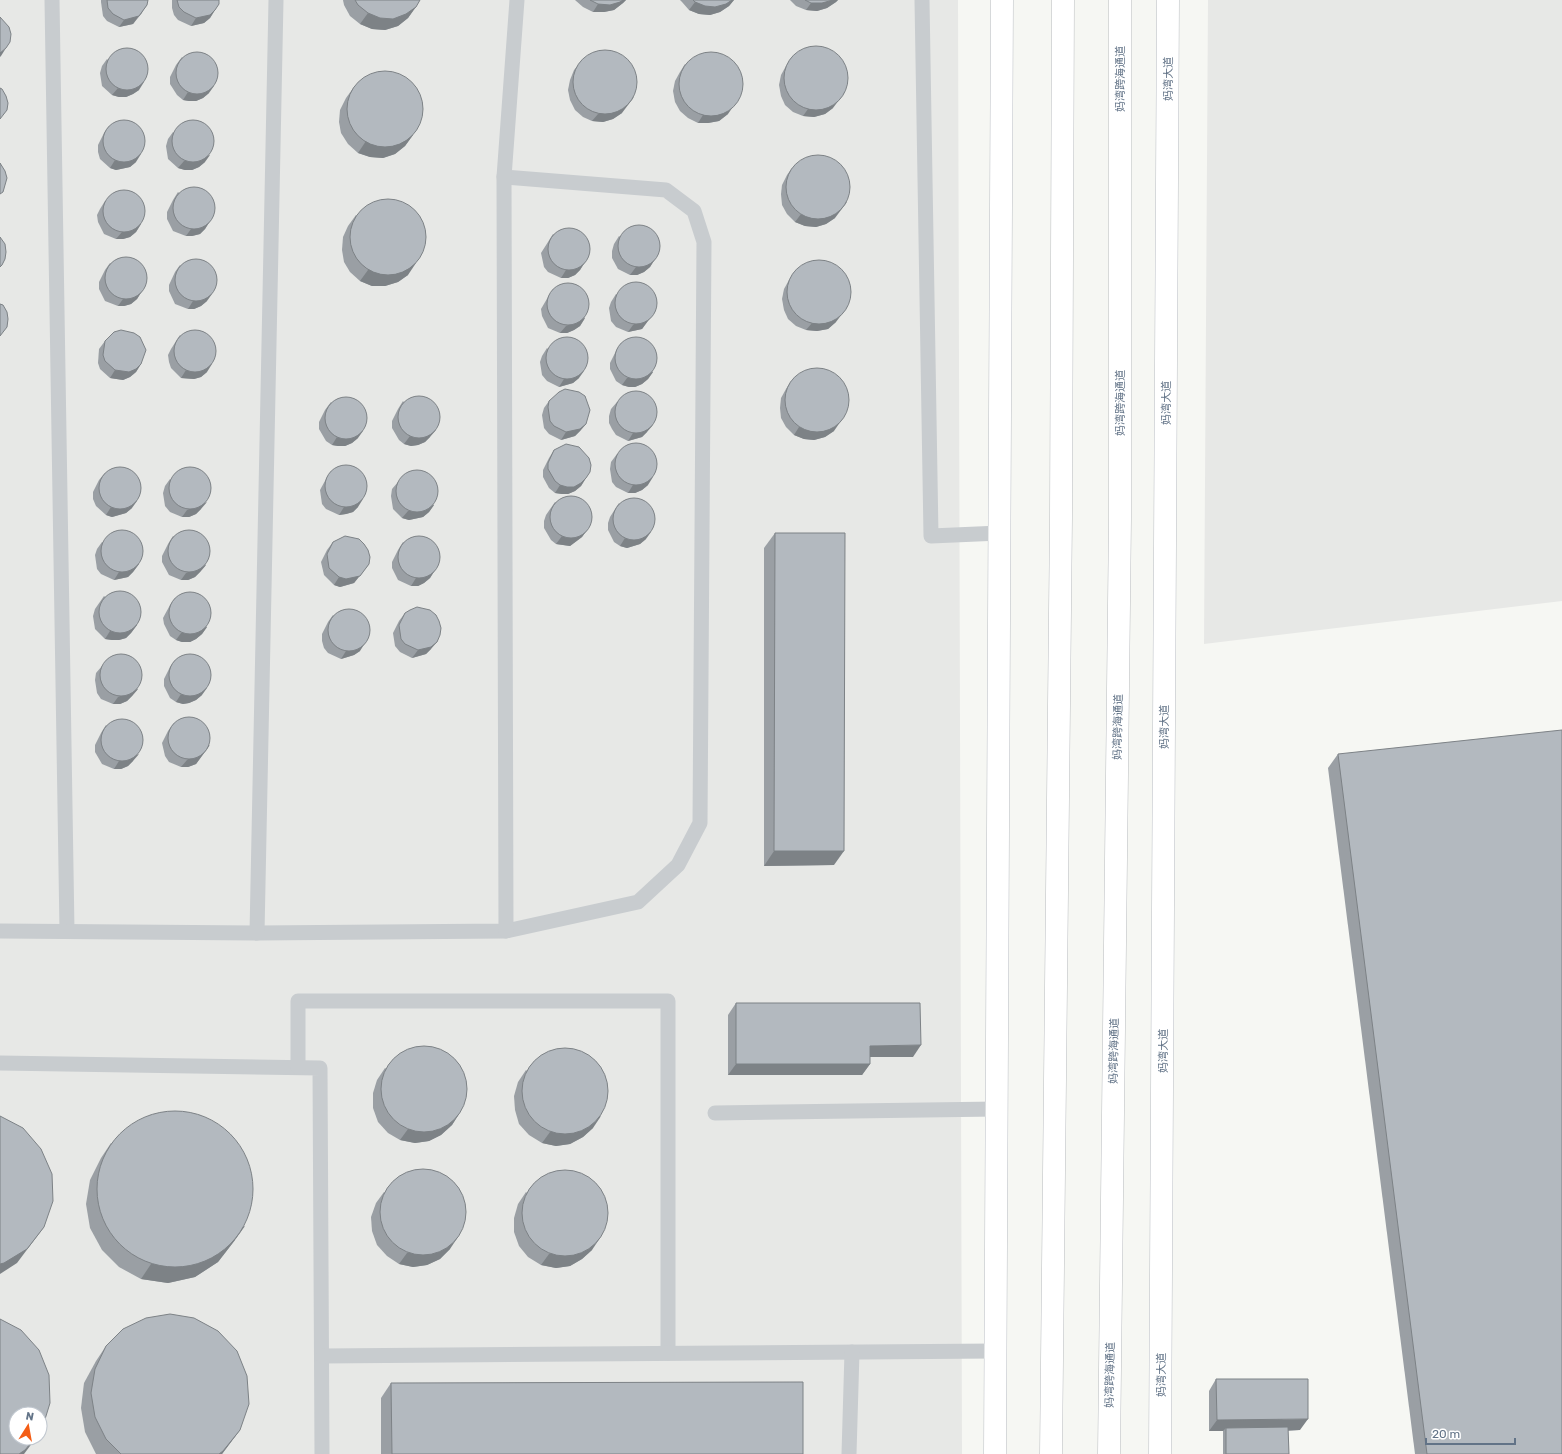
<svg xmlns="http://www.w3.org/2000/svg" width="1562" height="1454" viewBox="0 0 1562 1454" font-family="Rubik,'Noto Sans SC',sans-serif">
	<style>
		.built { fill: #e7e8e6; fill-rule: evenodd }
		.lines { fill: none; stroke-linecap: round; stroke-linejoin: round }
		.secondary-casing { stroke: #babec4; stroke-width: 23 }
		.trunk-casing { stroke: #babdc0; stroke-width: 23 }
		.service { stroke: #c8cccf; stroke-width: 15 }
		.secondary { stroke: #fff; stroke-width: 22 }
		.trunk { stroke: #fff; stroke-width: 22 }
		.wall { fill: #9a9fa4 }
		.shaded-wall { fill: #7d8286 }
		.building { fill: #b3b9bf; stroke: #7d8286 }
		.labels { text-anchor: middle; dominant-baseline: central; stroke-width: 4; stroke-linejoin: round; paint-order: stroke }
		.street-label { font-size: 11px; fill: #627387; stroke: #fff }
	</style>
	<rect width="100%" height="100%" fill="#f6f7f3"/>
	<!-- built -->
	<g class="built">
		<path d="M0 0H958L962 1454H0ZM16 1414H40V1438H16Z"/>
		<polygon points="1208,0 1562,0 1562,601 1204,644"/>
	</g>
	<g class="lines">
		<defs>
			<g id="secondary">
				<polyline points="995,1454 1002,0"/>
				<polyline points="1160,1454 1168,0"/>
			</g>
			<g id="trunk">
				<polyline points="1051,1454 1061,518 1063,0"/>
				<polyline points="1109,1454 1120,519 1120,0"/>
			</g>
		</defs>
		<!-- secondary casing -->
		<use href="#secondary" class="secondary-casing"/>
		<!-- trunk casing -->
		<use href="#trunk" class="trunk-casing"/>
		<!-- service -->
		<g class="service">
			<polyline points="52,0 67,931"/>
			<polyline points="922,0 931,536 1000,533"/>
			<polyline points="0,931 257,933 506,931 638,902 678,865 700,823 704,242 694,211 666,190 504,177"/>
			<polyline points="506,931 504,177 517,0"/>
			<polyline points="257,933 276,0"/>
			<polyline points="0,1063 320,1068 322,1454"/>
			<polyline points="298,1067 298,1001 668,1001 668,1353"/>
			<polyline points="715,1113 997,1109"/>
			<polyline points="323,1356 995,1351"/>
			<polyline points="849,1454 852,1352"/>
		</g>
		<!-- secondary -->
		<use href="#secondary" class="secondary"/>
		<!-- trunk -->
		<use href="#trunk" class="trunk"/>
	</g>
	<!-- wall -->
	<g class="wall">
		<polygon points="101,0 148,0 142,13 133,24 119,27 107,21 103,16 101,2"/>
		<polygon points="172,0 219,0 215,10 210,18 204,23 191,26 178,20 174,15 172,8"/>
		<polygon points="343,0 420,0 408,18 398,26 385,30 372,29 360,24 350,16 344,5"/>
		<polygon points="575,0 626,0 623,3 614,10 604,12 593,12 583,7"/>
		<polygon points="680,0 734,0 729,6 720,12 710,15 699,14 689,10 682,2"/>
		<polygon points="790,0 838,0 836,2 827,8 817,11 806,10 796,6"/>
		<polygon points="182,57 209,93 203,98 196,101 189,101 183,100 177,95 170,84 170,77 176,65"/>
		<polygon points="791,58 833,108 825,114 814,117 803,116 793,112 785,105 781,96 779,85 781,75 786,66"/>
		<polygon points="107,59 139,90 133,94 126,97 119,97 112,95 102,86 100,73 102,66"/>
		<polygon points="580,63 622,113 613,119 603,122 592,121 583,117 575,110 570,100 568,90 570,80 574,70"/>
		<polygon points="685,64 728,114 719,121 708,123 698,123 688,118 680,111 675,102 673,91 675,81 680,72"/>
		<polygon points="354,87 413,135 405,146 395,154 383,158 370,157 358,153 348,144 341,133 339,122 340,110 346,98"/>
		<polygon points="109,126 136,162 130,167 116,170 110,168 100,159 98,152 98,145 104,133"/>
		<polygon points="173,132 205,162 199,167 192,170 185,170 178,168 168,159 166,146 168,139"/>
		<polygon points="792,168 835,218 826,224 816,227 805,226 795,222 787,214 782,205 781,194 782,185 787,175"/>
		<polygon points="178,192 210,221 205,229 200,234 192,236 186,236 173,231 167,219 167,212 173,200"/>
		<polygon points="105,201 141,224 136,232 130,237 123,239 116,239 104,234 98,222 97,215 100,209"/>
		<polygon points="356,215 408,275 398,282 385,286 372,286 360,281 350,272 344,262 342,250 343,237 348,226"/>
		<polygon points="553,234 585,262 580,270 575,275 568,278 561,278 548,272 544,267 541,253 548,242"/>
		<polygon points="619,236 655,259 650,267 644,272 637,275 630,275 618,269 612,258 612,251 614,244"/>
		<polygon points="110,263 142,291 137,299 131,304 124,306 118,306 105,301 99,289 99,282 105,270"/>
		<polygon points="180,265 207,301 201,306 194,309 188,309 175,304 169,291 169,285 175,272"/>
		<polygon points="794,272 836,322 828,329 817,331 806,330 796,326 788,319 784,310 782,299 784,289 789,280"/>
		<polygon points="553,289 585,318 580,326 574,330 567,333 560,333 548,328 542,316 541,309 548,297"/>
		<polygon points="616,294 650,318 642,329 628,332 616,327 611,321 609,308 611,302"/>
		<polygon points="180,335 207,372 201,377 194,379 181,378 171,368 169,362 168,355 171,349"/>
		<polygon points="105,341 141,364 136,372 130,377 123,380 110,378 100,369 98,363 99,349"/>
		<polygon points="621,343 653,372 648,379 642,384 635,387 629,387 622,385 616,381 610,369 610,363 616,351"/>
		<polygon points="547,348 579,378 573,383 559,387 547,381 542,375 540,362 542,356"/>
		<polygon points="791,381 834,431 825,437 814,440 804,439 794,435 786,427 781,418 780,408 781,398 786,389"/>
		<polygon points="403,401 430,437 425,442 418,445 411,446 404,444 399,440 392,428 392,421 398,409"/>
		<polygon points="549,401 586,424 580,431 575,436 561,440 549,434 544,428 542,415 544,408"/>
		<polygon points="331,402 358,438 352,443 345,446 338,446 332,445 326,441 319,429 319,422 325,410"/>
		<polygon points="617,402 647,432 642,437 628,441 616,435 612,429 609,423 609,416 611,409"/>
		<polygon points="554,450 586,478 581,486 575,491 568,494 562,494 555,493 549,488 543,477 543,470 549,458"/>
		<polygon points="617,454 648,485 642,490 635,493 628,493 616,487 612,482 610,469 611,462"/>
		<polygon points="331,471 358,507 353,512 346,514 339,515 326,509 322,504 320,490 326,479"/>
		<polygon points="105,473 132,508 126,513 112,517 106,515 96,506 93,499 93,492 99,480"/>
		<polygon points="170,479 201,509 196,514 189,517 182,517 170,512 165,506 163,493 165,486"/>
		<polygon points="398,482 434,505 429,512 423,517 409,520 402,518 393,509 391,496 392,489"/>
		<polygon points="555,502 587,530 582,537 570,546 556,544 551,540 544,528 544,521 546,515"/>
		<polygon points="619,503 646,539 640,544 627,548 620,546 614,542 608,530 608,523 610,517"/>
		<polygon points="775,533 834,865 764,866 764,548"/>
		<polygon points="173,536 206,565 200,572 195,577 188,580 181,580 169,575 162,562 162,556 168,544"/>
		<polygon points="102,542 139,564 133,572 128,577 114,580 101,574 97,569 95,555 97,549"/>
		<polygon points="333,542 363,572 354,583 340,587 334,585 324,575 321,562 327,550"/>
		<polygon points="403,542 435,570 430,578 424,583 418,586 411,586 398,580 392,568 392,562 398,550"/>
		<polygon points="104,596 137,625 131,633 126,638 119,640 112,640 105,639 95,629 93,616 95,609"/>
		<polygon points="175,598 207,627 202,634 196,639 190,642 182,642 176,640 170,636 164,624 163,618 170,605"/>
		<polygon points="405,613 431,649 426,654 412,658 400,652 395,646 393,633 399,621"/>
		<polygon points="333,615 360,651 354,655 341,659 328,653 324,648 322,641 322,634 328,622"/>
		<polygon points="175,660 202,695 196,700 189,703 183,704 176,702 170,698 164,686 164,679 170,667"/>
		<polygon points="102,666 138,689 132,696 127,701 120,704 113,704 101,699 97,693 95,680 96,673"/>
		<polygon points="174,723 204,753 196,764 188,767 181,767 169,762 165,756 162,743 168,731"/>
		<polygon points="106,725 133,761 128,766 121,769 114,769 102,764 95,752 95,745 101,733"/>
		<polygon points="1338,754 1562,1454 1415,1454 1328,768"/>
		<polygon points="736,1003 913,1057 870,1057 870,1064 862,1075 728,1075 728,1015"/>
		<polygon points="385,1068 459,1114 452,1125 441,1135 429,1141 415,1143 400,1140 388,1133 378,1122 373,1108 373,1093 377,1080"/>
		<polygon points="526,1070 593,1128 583,1137 570,1144 556,1146 542,1143 529,1135 519,1124 515,1110 514,1096 518,1082"/>
		<polygon points="111,1143 235,1240 218,1262 195,1277 168,1283 141,1279 119,1267 102,1250 90,1228 86,1204 90,1180 101,1158"/>
		<polygon points="384,1192 450,1249 440,1259 427,1265 413,1267 399,1264 387,1256 377,1245 372,1231 371,1217 376,1203"/>
		<polygon points="526,1192 592,1250 582,1259 570,1266 556,1268 541,1265 528,1257 519,1246 514,1232 514,1218 518,1204"/>
		<polygon points="106,1346 240,1430 222,1454 96,1454 85,1432 81,1408 84,1383 96,1361"/>
		<polygon points="1216,1379 1300,1430 1288,1431 1289,1454 1223,1454 1223,1431 1209,1431 1209,1391"/>
		<polygon points="391,1383 803,1454 381,1454 381,1398"/>
	</g>
	<!-- shaded-wall -->
	<g class="shaded-wall">
		<polygon points="623,0 626,0 623,3 614,10 604,12 593,12 598,4"/>
		<polygon points="734,0 729,6 720,12 710,15 699,14 689,10 695,2"/>
		<polygon points="833,0 838,0 836,2 827,8 817,11 806,10 811,3"/>
		<polygon points="147,5 133,24 119,27 124,20"/>
		<polygon points="416,7 408,18 398,26 385,30 372,29 360,24 368,13"/>
		<polygon points="215,10 210,18 204,23 191,26 196,18"/>
		<polygon points="6,48 1,56 0,57 0,53"/>
		<polygon points="144,82 139,90 133,94 126,97 119,97 112,95 118,88"/>
		<polygon points="214,86 209,93 203,98 196,101 189,101 183,100 188,92"/>
		<polygon points="845,92 833,108 825,114 814,117 803,116 808,109"/>
		<polygon points="634,97 622,113 613,119 603,122 592,121 598,114"/>
		<polygon points="739,98 728,114 719,121 708,123 698,123 703,115"/>
		<polygon points="413,135 405,146 395,154 383,158 370,157 358,153 366,141"/>
		<polygon points="141,154 136,162 130,167 116,170 110,168 115,160"/>
		<polygon points="210,155 205,162 199,167 192,170 185,170 178,168 184,161"/>
		<polygon points="847,202 835,218 826,224 816,227 805,226 795,222 801,214"/>
		<polygon points="210,221 205,229 200,234 192,236 186,236 191,229"/>
		<polygon points="141,224 136,232 130,237 123,239 116,239 122,232"/>
		<polygon points="655,259 650,267 644,272 637,275 630,275 636,267"/>
		<polygon points="585,262 580,270 575,275 568,278 561,278 566,270"/>
		<polygon points="416,263 408,275 398,282 385,286 372,286 360,281 368,270"/>
		<polygon points="142,291 137,299 131,304 124,306 118,306 123,299"/>
		<polygon points="212,294 207,301 201,306 194,309 188,309 193,301"/>
		<polygon points="848,306 836,322 828,329 817,331 806,330 812,323"/>
		<polygon points="656,310 642,329 628,332 633,325"/>
		<polygon points="585,318 580,326 574,330 567,333 560,333 566,326"/>
		<polygon points="141,364 136,372 130,377 123,380 110,378 115,370"/>
		<polygon points="212,364 207,372 201,377 194,379 181,378 186,370"/>
		<polygon points="584,371 579,378 573,383 559,387 564,379"/>
		<polygon points="653,372 648,379 642,384 635,387 629,387 622,385 627,378"/>
		<polygon points="845,415 834,431 825,437 814,440 804,439 794,435 799,427"/>
		<polygon points="586,424 580,431 575,436 561,440 566,432"/>
		<polygon points="653,425 647,432 642,437 628,441 633,433"/>
		<polygon points="436,430 430,437 425,442 418,445 411,446 404,444 410,436"/>
		<polygon points="363,431 358,438 352,443 345,446 338,446 332,445 337,437"/>
		<polygon points="653,477 648,485 642,490 635,493 628,493 633,485"/>
		<polygon points="586,478 581,486 575,491 568,494 562,494 555,493 560,485"/>
		<polygon points="363,499 358,507 353,512 346,514 339,515 344,507"/>
		<polygon points="137,501 132,508 126,513 112,517 106,515 111,507"/>
		<polygon points="207,502 201,509 196,514 189,517 182,517 187,510"/>
		<polygon points="434,505 429,512 423,517 409,520 402,518 408,511"/>
		<polygon points="587,530 582,537 570,546 556,544 562,536"/>
		<polygon points="651,532 646,539 640,544 627,548 620,546 625,538"/>
		<polygon points="139,564 133,572 128,577 114,580 119,572"/>
		<polygon points="369,564 354,583 340,587 334,585 339,577"/>
		<polygon points="206,565 200,572 195,577 188,580 181,580 186,573"/>
		<polygon points="435,570 430,578 424,583 418,586 411,586 416,578"/>
		<polygon points="137,625 131,633 126,638 119,640 112,640 105,639 110,631"/>
		<polygon points="207,627 202,634 196,639 190,642 182,642 176,640 181,633"/>
		<polygon points="437,642 431,649 426,654 412,658 418,650"/>
		<polygon points="365,643 360,651 354,655 341,659 346,651"/>
		<polygon points="207,688 202,695 196,700 189,703 183,704 176,702 181,694"/>
		<polygon points="138,689 132,696 127,701 120,704 113,704 118,697"/>
		<polygon points="210,745 196,764 188,767 181,767 187,760"/>
		<polygon points="139,754 133,761 128,766 121,769 114,769 119,761"/>
		<polygon points="774,851 844,851 834,865 764,866"/>
		<polygon points="921,1045 913,1057 862,1057 870,1046"/>
		<polygon points="736,1064 870,1064 862,1075 728,1075"/>
		<polygon points="459,1114 452,1125 441,1135 429,1141 415,1143 400,1140 408,1129"/>
		<polygon points="601,1116 593,1128 583,1137 570,1144 556,1146 542,1143 550,1132"/>
		<polygon points="245,1226 235,1240 218,1262 195,1277 168,1283 141,1279 151,1264"/>
		<polygon points="44,1227 17,1263 0,1274 0,1264"/>
		<polygon points="458,1237 450,1249 440,1259 427,1265 413,1267 399,1264 407,1253"/>
		<polygon points="600,1238 592,1250 582,1259 570,1266 556,1268 541,1265 549,1254"/>
		<polygon points="1308,1419 1300,1430 1226,1431 1226,1428 1223,1431 1209,1431 1217,1420"/>
		<polygon points="240,1430 222,1454 219,1454"/>
		<polygon points="35,1438 36,1438 24,1454 19,1454"/>
	</g>
	<!-- building -->
	<g class="building">
		<polygon points="107,0 148,0 147,5 139,16 124,20 113,14 108,8"/>
		<polygon points="177,0 219,0 219,4 215,10 210,15 196,18 184,12 179,7"/>
		<polygon points="355,0 420,0 416,7 406,14 393,19 380,18 368,13 358,5"/>
		<polygon points="590,0 623,0 620,2 610,5 598,4"/>
		<polygon points="693,0 732,0 726,4 715,7 705,6 695,2"/>
		<polygon points="805,0 833,0 822,3 811,3"/>
		<polygon points="0,17 9,27 11,34 10,42 6,48 0,53"/>
		<circle cx="816" cy="78" r="32"/>
		<circle cx="127" cy="69" r="21"/>
		<circle cx="605" cy="82" r="32"/>
		<circle cx="197" cy="73" r="21"/>
		<circle cx="711" cy="84" r="32"/>
		<circle cx="385" cy="109" r="38"/>
		<polygon points="0,88 2,89 6,96 8,103 7,110 0,119"/>
		<circle cx="193" cy="141" r="21"/>
		<circle cx="124" cy="141" r="21"/>
		<circle cx="818" cy="187" r="32"/>
		<polygon points="0,163 5,171 7,178 3,192 0,194"/>
		<circle cx="194" cy="208" r="21"/>
		<circle cx="124" cy="211" r="21"/>
		<circle cx="388" cy="237" r="38"/>
		<circle cx="639" cy="246" r="21"/>
		<circle cx="569" cy="249" r="21"/>
		<polygon points="0,237 5,244 6,252 5,259 2,265 0,267"/>
		<circle cx="126" cy="278" r="21"/>
		<circle cx="196" cy="280" r="21"/>
		<circle cx="819" cy="292" r="32"/>
		<circle cx="636" cy="303" r="21"/>
		<circle cx="568" cy="304" r="21"/>
		<polygon points="0,304 3,305 7,312 8,319 7,327 0,336"/>
		<circle cx="195" cy="351" r="21"/>
		<polygon points="121,330 134,333 140,337 146,350 141,364 136,369 129,372 115,370 105,361 103,355 105,341 114,332"/>
		<circle cx="636" cy="358" r="21"/>
		<circle cx="567" cy="358" r="21"/>
		<circle cx="817" cy="400" r="32"/>
		<polygon points="565,389 579,392 585,396 590,410 586,424 580,429 566,432 554,426 550,421 548,407 549,401 559,392"/>
		<circle cx="636" cy="412" r="21"/>
		<circle cx="419" cy="417" r="21"/>
		<circle cx="346" cy="418" r="21"/>
		<circle cx="636" cy="464" r="21"/>
		<polygon points="566,444 579,447 589,458 591,465 590,472 586,478 581,483 574,487 567,487 560,485 555,481 548,469 548,463 554,450"/>
		<circle cx="346" cy="486" r="21"/>
		<circle cx="190" cy="488" r="21"/>
		<circle cx="120" cy="488" r="21"/>
		<circle cx="417" cy="491" r="21"/>
		<circle cx="571" cy="517" r="21"/>
		<circle cx="634" cy="519" r="21"/>
		<circle cx="189" cy="551" r="21"/>
		<circle cx="122" cy="551" r="21"/>
		<polygon points="775,533 845,533 844,851 774,851"/>
		<circle cx="419" cy="557" r="21"/>
		<polygon points="345,536 359,539 364,544 368,550 370,557 369,564 360,576 346,579 339,577 329,568 327,554 333,542"/>
		<circle cx="120" cy="612" r="21"/>
		<circle cx="190" cy="613" r="21"/>
		<polygon points="417,607 430,610 436,615 439,621 441,628 440,635 437,642 431,647 418,650 405,644 401,639 399,625 405,613 410,610"/>
		<circle cx="349" cy="630" r="21"/>
		<circle cx="190" cy="675" r="21"/>
		<circle cx="121" cy="675" r="21"/>
		<circle cx="189" cy="738" r="21"/>
		<circle cx="122" cy="740" r="21"/>
		<polygon points="1562,730 1562,1454 1427,1454 1338,754"/>
		<polygon points="736,1003 920,1003 921,1045 870,1046 870,1064 736,1064"/>
		<circle cx="424" cy="1089" r="43"/>
		<circle cx="565" cy="1091" r="43"/>
		<circle cx="175" cy="1189" r="78"/>
		<polygon points="0,1116 23,1128 41,1149 52,1174 53,1201 44,1227 27,1249 4,1263 0,1264"/>
		<circle cx="423" cy="1212" r="43"/>
		<circle cx="565" cy="1213" r="43"/>
		<polygon points="170,1314 194,1318 218,1331 237,1351 247,1376 249,1404 240,1430 223,1451 219,1454 121,1454 106,1439 95,1417 91,1393 95,1369 106,1346 123,1329 146,1318"/>
		<polygon points="0,1319 21,1330 39,1350 49,1375 50,1403 42,1429 40,1431 40,1414 16,1414 16,1438 35,1438 25,1450 19,1454 0,1454"/>
		<polygon points="1216,1379 1308,1379 1308,1419 1217,1420"/>
		<polygon points="803,1382 803,1454 392,1454 391,1383"/>
		<polygon points="1288,1427 1289,1454 1226,1454 1226,1428"/>
	</g>
	<g class="labels">
		<!-- street labels -->
		<g class="street-label">
			<text transform="translate(1120 79) rotate(-90)">妈湾跨海通道</text>
			<text transform="translate(1168 79) rotate(-90)">妈湾大道</text>
			<text transform="translate(1120 403) rotate(-90)">妈湾跨海通道</text>
			<text transform="translate(1166 403) rotate(-90)">妈湾大道</text>
			<text transform="translate(1118 727) rotate(-89)">妈湾跨海通道</text>
			<text transform="translate(1164 727) rotate(-90)">妈湾大道</text>
			<text transform="translate(1114 1051) rotate(-89)">妈湾跨海通道</text>
			<text transform="translate(1163 1051) rotate(-90)">妈湾大道</text>
			<text transform="translate(1110 1375) rotate(-89)">妈湾跨海通道</text>
			<text transform="translate(1161 1375) rotate(-90)">妈湾大道</text>
		</g>
	</g>
	<!-- north arrow -->
	<g transform="translate(28 1426) rotate(11)"><circle r="19" fill="#ffffff" stroke="#c0c7cf"/>
	<path d="M0-3L7 15L0 10L-7 15Z" fill="#f45d15"/>
	<text y="-6" font-size="11" font-weight="bold" text-anchor="middle" fill="#627387">N</text>
	</g>
	<!-- scale -->
	<path d="M1426 1438v6h89v-6" fill="none" stroke="#627387" stroke-width="2"/>
	<text x="1432" y="1438" font-size="12" fill="#627387" stroke="#ffffff" stroke-width="3" paint-order="stroke">20 m</text>
</svg>
